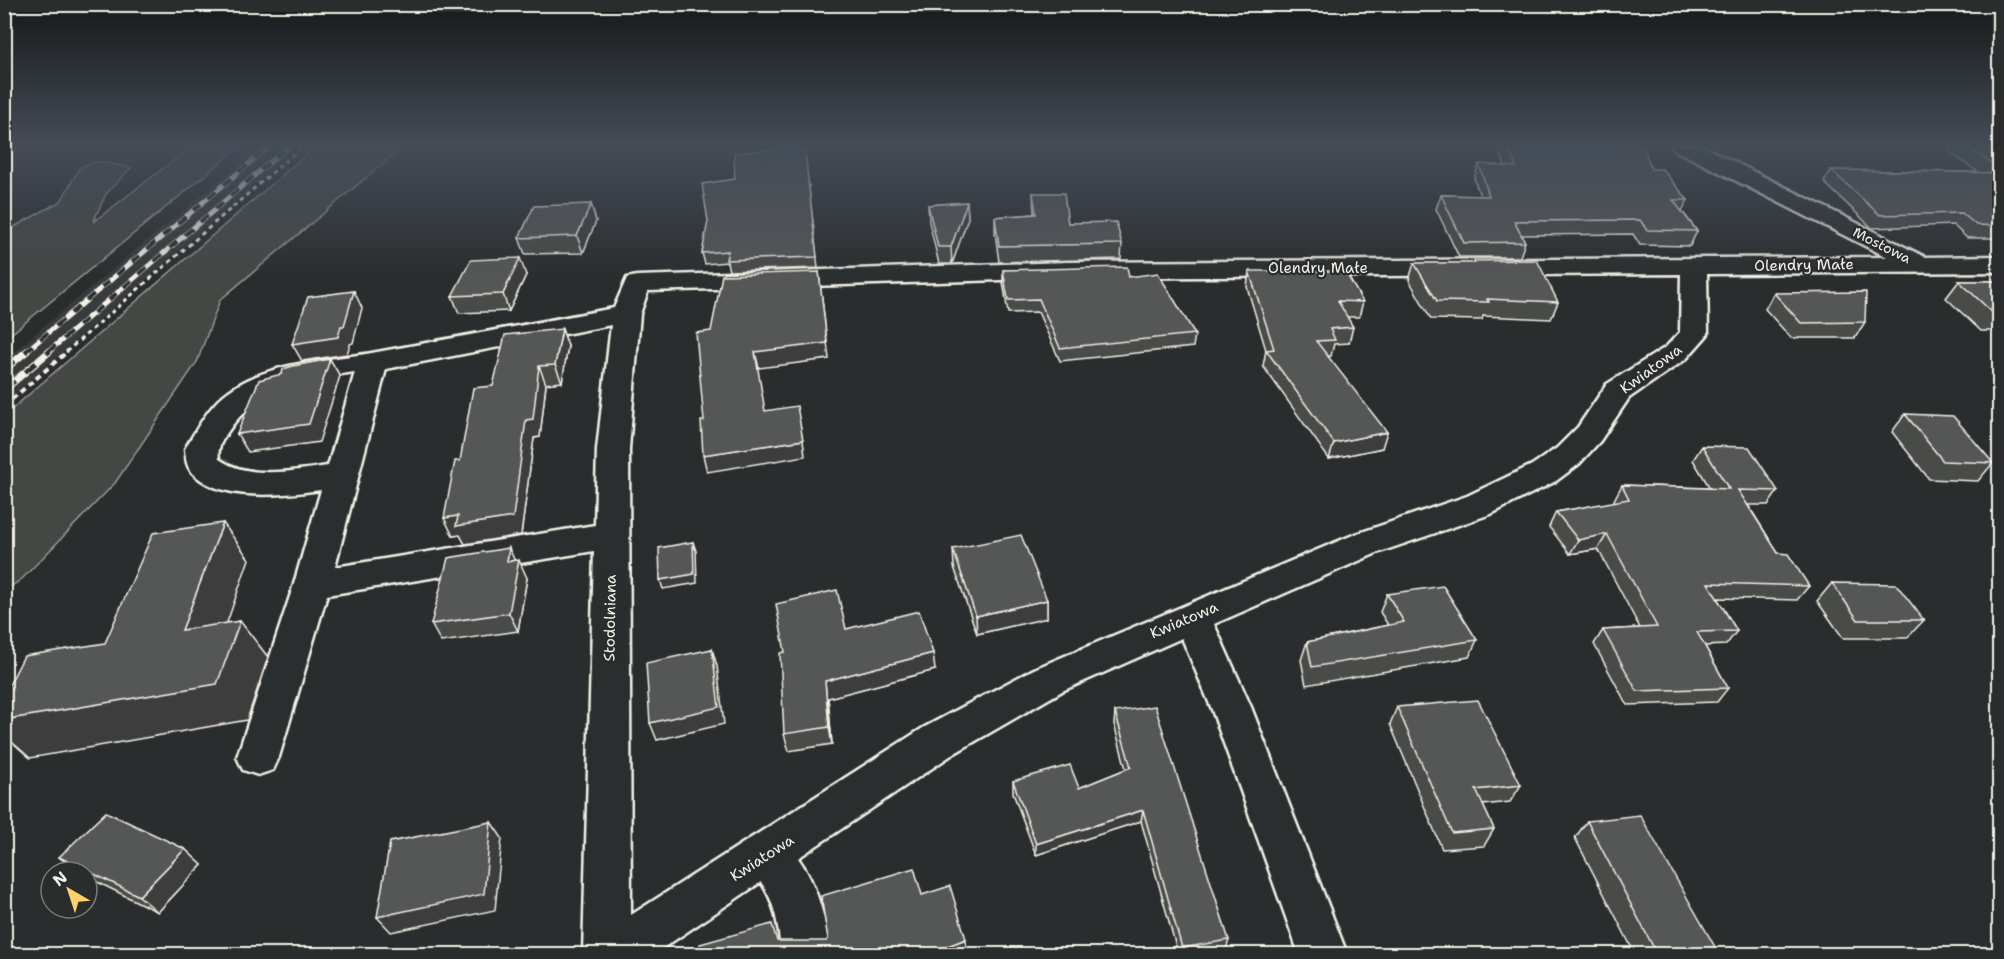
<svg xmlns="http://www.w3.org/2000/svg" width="2004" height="959" viewBox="0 0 2004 959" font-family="'Shantell Sans',sans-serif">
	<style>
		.built { fill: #373a3a }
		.green { fill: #444645; stroke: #9c9c96; stroke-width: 1.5 }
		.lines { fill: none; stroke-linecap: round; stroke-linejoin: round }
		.minor-casing { stroke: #f4f1e8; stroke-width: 5 }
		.path-far1 { stroke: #f4f1e8; stroke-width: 3; stroke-dasharray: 4.5 4; stroke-linecap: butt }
		.path { stroke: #f4f1e8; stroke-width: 4; stroke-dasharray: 6 4.5; stroke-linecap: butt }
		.minor { fill: #2a2d2e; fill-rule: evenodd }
		.rail-far1-casing { stroke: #f4f1e8; stroke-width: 5 }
		.rail-casing { stroke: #f4f1e8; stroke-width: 7 }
		.rail-far1 { stroke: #2a2d2e; stroke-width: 4; stroke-dasharray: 10; stroke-linecap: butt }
		.rail { stroke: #2a2d2e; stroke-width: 4.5; stroke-dasharray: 14; stroke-linecap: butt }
		.wall { fill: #494b4a; stroke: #f4f1e8; stroke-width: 1.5 }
		.shaded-wall { fill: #3c3d3c; stroke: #f4f1e8; stroke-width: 1.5 }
		.building { fill: #555756; stroke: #f4f1e8; stroke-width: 1.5 }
		.labels { text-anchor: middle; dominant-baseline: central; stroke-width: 4.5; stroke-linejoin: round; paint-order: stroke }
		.far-street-label { font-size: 14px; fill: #f4f1e8; stroke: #2a2d2e }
		.street-label { font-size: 15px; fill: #f4f1e8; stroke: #2a2d2e }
	</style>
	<rect width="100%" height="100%" fill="#2a2d2e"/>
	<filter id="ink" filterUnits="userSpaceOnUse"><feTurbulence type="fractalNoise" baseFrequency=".0167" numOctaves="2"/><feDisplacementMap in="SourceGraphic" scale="12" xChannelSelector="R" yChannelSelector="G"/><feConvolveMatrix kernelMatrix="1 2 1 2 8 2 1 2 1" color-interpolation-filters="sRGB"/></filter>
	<g filter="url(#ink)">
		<!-- built -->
		<polygon class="built" points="261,145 300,145 5,403 5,359"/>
		<!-- green -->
		<g class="green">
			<polygon points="194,145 242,145 5,339 5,232 61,201 80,167 98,161 131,168 106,194 93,222"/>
			<polygon points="317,145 405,145 220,300 197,362 115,483 23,578 5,591 5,415"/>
		</g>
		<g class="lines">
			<defs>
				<path id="minor" d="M1672 145H1700L1925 257 2000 256V272L1707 274 1708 334 1686 359 1629 398 1600 441 1579 464 1556 481 1491 514 1377 553 1214 624 1251 707 1347 954H1299L1211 707 1182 638 1062 691 953 754 798 858C818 886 826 921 830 954H782C778 928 777 905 761 882L654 954H583L594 551 327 595 279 757 273 770 258 775 243 770 237 757 294 584 321 490C284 495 219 503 191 471 186 465 186 457 185 449 197 429 209 405 229 391 271 361 328 361 377 352 456 338 535 323 614 308L627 278 637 276 1067 262 1887 257 1675 150ZM1681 274 1680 332 1666 347 1607 384 1578 427 1557 448 1532 465 1467 496 1353 535 1034 669 923 728 631 915 629 449 640 314 648 291 1067 278ZM611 325 597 449 595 525 335 567 386 369ZM355 372 328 466C293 471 249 480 219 459 217 447 222 440 229 430 257 388 309 378 355 372Z"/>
			</defs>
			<!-- minor casing -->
			<use href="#minor" class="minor-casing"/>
			<!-- path-far1 -->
			<polyline class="path-far1" points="66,352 304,145"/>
			<!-- path -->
			<polyline class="path" points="4,406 68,351"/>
			<!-- minor -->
			<use href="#minor" class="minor"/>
			<defs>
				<g id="rail-far1">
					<polyline points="25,352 271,145"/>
					<polyline points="48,352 290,145"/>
				</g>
				<g id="rail">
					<polyline points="4,370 27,351"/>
					<polyline points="4,390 50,351"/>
				</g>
			</defs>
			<!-- rail-far1 casing -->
			<use href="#rail-far1" class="rail-far1-casing"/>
			<!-- rail casing -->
			<use href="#rail" class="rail-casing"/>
			<!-- rail-far1 -->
			<use href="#rail-far1" class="rail-far1"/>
			<!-- rail -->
			<use href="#rail" class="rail"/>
		</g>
		<!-- wall -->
		<g class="wall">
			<polygon points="804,145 818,268 729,271 727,262 705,264 702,253 735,179 775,149"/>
			<polygon points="1497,145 1643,145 1651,169 1688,200 1682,211 1697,231 1690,246 1640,245 1633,234 1522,235 1525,242 1520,257 1459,257 1436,209 1441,195 1480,196 1474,178 1479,164 1505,166"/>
			<polygon points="1953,145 2000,145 2000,238 1967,238 1953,225 1872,228 1824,182 1831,170 1978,172 1949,152"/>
			<polygon points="1033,193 1068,223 1122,244 1121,259 999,262 995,233 995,217 1034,214"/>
			<polygon points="967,202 968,218 952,264 939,264 929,222 928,205"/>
			<polygon points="591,204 596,221 583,253 525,254 519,238"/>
			<polygon points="1474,261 1558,302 1551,319 1483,316 1482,320 1431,319 1409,280 1414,263 1474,263"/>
			<polygon points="1003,270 1129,277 1195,334 1193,347 1060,361 1038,312 1008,313 1003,282"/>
			<polygon points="1249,271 1363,302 1359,317 1347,317 1353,327 1349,343 1334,344 1331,356 1328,356 1382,448 1329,459 1263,366 1266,350 1247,287"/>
			<polygon points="526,275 509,311 459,313 452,296"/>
			<polygon points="1959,281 2000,281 2000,331 1981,331 1946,298"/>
			<polygon points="1774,293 1865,322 1855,338 1791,338 1765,309"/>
			<polygon points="562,329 568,346 562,382 546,384 540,437 534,438 521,535 465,544 460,535 453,536 460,461 493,386"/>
			<polygon points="1905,414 1993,463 1978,481 1929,479 1892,432"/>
			<polygon points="1702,446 1778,491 1768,505 1748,505 1778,553 1809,586 1797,600 1717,598 1737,631 1726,645 1705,646 1728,688 1717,702 1627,705 1594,644 1603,630 1640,628 1598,549 1570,554 1549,527 1556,512 1615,502 1614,500 1622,485 1710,488 1693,460"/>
			<polygon points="953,549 1047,600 1047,618 977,634 954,567"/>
			<polygon points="515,560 527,578 518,631 441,642 431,624"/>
			<polygon points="1832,583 1924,620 1907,638 1843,638 1817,601"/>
			<polygon points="1387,594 1477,640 1469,657 1306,685 1301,660 1307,642 1388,625 1380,612"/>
			<polygon points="846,629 935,670 828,698 832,744 789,751 784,734 785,652"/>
			<polygon points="1397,707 1521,785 1510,802 1483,805 1494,829 1484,846 1442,849 1390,724"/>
			<polygon points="1115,712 1229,940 1226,950 1200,954 1178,954 1141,821 1036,855 1013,793 1013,781 1079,788 1126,769 1114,724"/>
			<polygon points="1587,821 1719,954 1635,954 1575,838"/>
			<polygon points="185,849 202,865 158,912 87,877 87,872 78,872 59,857"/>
		</g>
		<!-- shaded-wall -->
		<g class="shaded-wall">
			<polygon points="967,202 968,218 952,264 951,247"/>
			<polygon points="591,204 596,221 583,253 577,236"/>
			<polygon points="520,258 526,275 509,311 503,294"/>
			<polygon points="819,272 829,359 759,368 755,352"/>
			<polygon points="354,291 362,308 353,343 350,344 347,354 302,361 292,344"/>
			<polygon points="562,329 568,346 562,382 555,365"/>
			<polygon points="330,359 340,376 319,442 248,452 237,434"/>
			<polygon points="539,366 546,384 540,437 534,438 521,535 465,544 460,535 453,536 444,518 526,420"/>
			<polygon points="1387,432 1382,448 1329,459 1334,443"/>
			<polygon points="803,440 805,456 707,472 703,455"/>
			<polygon points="223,523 249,559 212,666 182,630"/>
			<polygon points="1607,534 1598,549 1570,554 1578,540"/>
			<polygon points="693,542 696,551 697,583 663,589 660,580"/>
			<polygon points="509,548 517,566 519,560 527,578 518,631 509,613 507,561"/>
			<polygon points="1047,600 1047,618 977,634 976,616"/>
			<polygon points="240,621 268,657 247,720 30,758 4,735 4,720"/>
			<polygon points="712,649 717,666 724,724 657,740 650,723"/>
			<polygon points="933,653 935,670 828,698 832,744 829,727 825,681"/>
			<polygon points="1143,810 1141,821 1036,855 1036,844"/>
			<polygon points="491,822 502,838 495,910 391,932 377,917"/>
			<polygon points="185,849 202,865 158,912 139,896"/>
			<polygon points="4,915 12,920 4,927"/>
			<polygon points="966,939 967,954 929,954 929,953"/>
		</g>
		<!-- building -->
		<g class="building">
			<polygon points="774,145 804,145 817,257 726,260 728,251 702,253 708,221 702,184 735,179 734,153 775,149"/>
			<polygon points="1507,145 1643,145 1651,169 1662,169 1688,200 1673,200 1697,231 1647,230 1640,220 1514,221 1525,242 1464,243 1441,195 1489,196 1479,164 1516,167"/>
			<polygon points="1964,145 2000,145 2000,169"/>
			<polygon points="1831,170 2000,173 2000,226 1976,225 1962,213 1880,215"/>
			<polygon points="1033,193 1064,193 1068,223 1116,222 1122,244 999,246 995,217 1036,214"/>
			<polygon points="967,202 951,247 938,247 928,205"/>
			<polygon points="591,204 577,236 519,238 534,206"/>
			<polygon points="520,258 503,294 452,296 471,260"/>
			<polygon points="1537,260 1558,302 1487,299 1489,302 1437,301 1414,263 1475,263 1474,261"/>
			<polygon points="1127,267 1129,277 1158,273 1195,334 1060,348 1039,299 1008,300 1003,270"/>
			<polygon points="1249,271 1345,271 1363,302 1338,301 1353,327 1330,329 1335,340 1316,341 1387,432 1334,443 1266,350 1274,349"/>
			<polygon points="819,272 827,343 755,352 765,411 797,406 803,440 703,455 701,421 704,421 696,333 711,331 722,275"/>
			<polygon points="1959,281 2000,281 2000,314 1994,314"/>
			<polygon points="354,291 344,326 341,326 338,337 292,344 308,297"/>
			<polygon points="1866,292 1865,322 1801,323 1774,293"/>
			<polygon points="562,329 555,365 539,366 533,419 526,420 513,517 456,526 458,516 444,518 455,461 460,461 473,388 493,386 505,335"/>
			<polygon points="330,359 309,424 237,434 259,380 282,374 283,369 293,366"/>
			<polygon points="1905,414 1953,416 1993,463 1943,461"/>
			<polygon points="1702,446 1749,447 1778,491 1738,490 1778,553 1788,554 1809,586 1708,583 1737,631 1697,632 1728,688 1637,691 1603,630 1657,627 1607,534 1578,540 1556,512 1629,499 1622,485 1729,489"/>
			<polygon points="223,523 182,630 240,621 217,684 4,720 4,695 24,656 105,643 153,533"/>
			<polygon points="1021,535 1047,600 976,616 953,549"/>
			<polygon points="693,542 694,574 660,580 659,548"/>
			<polygon points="509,548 507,561 519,560 509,613 431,624 448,558"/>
			<polygon points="1832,583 1896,584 1924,620 1858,620"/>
			<polygon points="1443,586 1477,640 1312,667 1307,642 1404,622 1387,594"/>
			<polygon points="837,590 846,629 919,611 933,653 825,681 829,727 784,734 780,653 785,652 776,604"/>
			<polygon points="712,649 719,707 650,723 646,663"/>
			<polygon points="1478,700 1521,785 1476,790 1494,829 1452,833 1397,707"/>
			<polygon points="1155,706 1229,940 1182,948 1143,810 1036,844 1013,781 1070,765 1079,788 1131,767 1115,712"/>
			<polygon points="106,812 185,849 139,896 59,857"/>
			<polygon points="1640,815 1719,954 1657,954 1587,821"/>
			<polygon points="491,822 484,894 377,917 390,842"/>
			<polygon points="914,868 922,895 950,886 966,939 929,953 929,954 701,954 700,944 772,924 777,941 826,941 828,939 821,896"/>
		</g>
	</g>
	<!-- sky -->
	<linearGradient id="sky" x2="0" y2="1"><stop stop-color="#171919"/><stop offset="0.52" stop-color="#444c57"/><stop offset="1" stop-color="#444c57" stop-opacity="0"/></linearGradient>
	<rect width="2004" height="279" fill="url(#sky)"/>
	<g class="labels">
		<!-- far-street labels -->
		<g class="far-street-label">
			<text transform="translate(1882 245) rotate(27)">Mostowa</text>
		</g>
		<!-- street labels -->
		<g class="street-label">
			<text transform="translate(1804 265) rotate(-1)">Olendry Małe</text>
			<text x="1318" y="268">Olendry Małe</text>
			<text transform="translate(1651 369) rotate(-36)">Kwiatowa</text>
			<text transform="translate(610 618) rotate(-89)">Stodolniana</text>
			<text transform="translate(1184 620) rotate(-23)">Kwiatowa</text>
			<text transform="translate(762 858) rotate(-33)">Kwiatowa</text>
		</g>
	</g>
	<!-- margin -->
	<rect width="2004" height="959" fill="none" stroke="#2a2d2e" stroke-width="24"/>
	<rect x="12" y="12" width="1980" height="935" fill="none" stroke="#f4f1e8" stroke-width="2" filter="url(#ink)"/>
	<!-- north arrow -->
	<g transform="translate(69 890) rotate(321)"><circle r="28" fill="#2a2d2e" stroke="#7b7b78" stroke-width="1.5"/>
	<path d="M0-4.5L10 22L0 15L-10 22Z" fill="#ffd166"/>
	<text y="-9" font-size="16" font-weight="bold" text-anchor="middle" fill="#f4f1e8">N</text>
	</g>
</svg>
